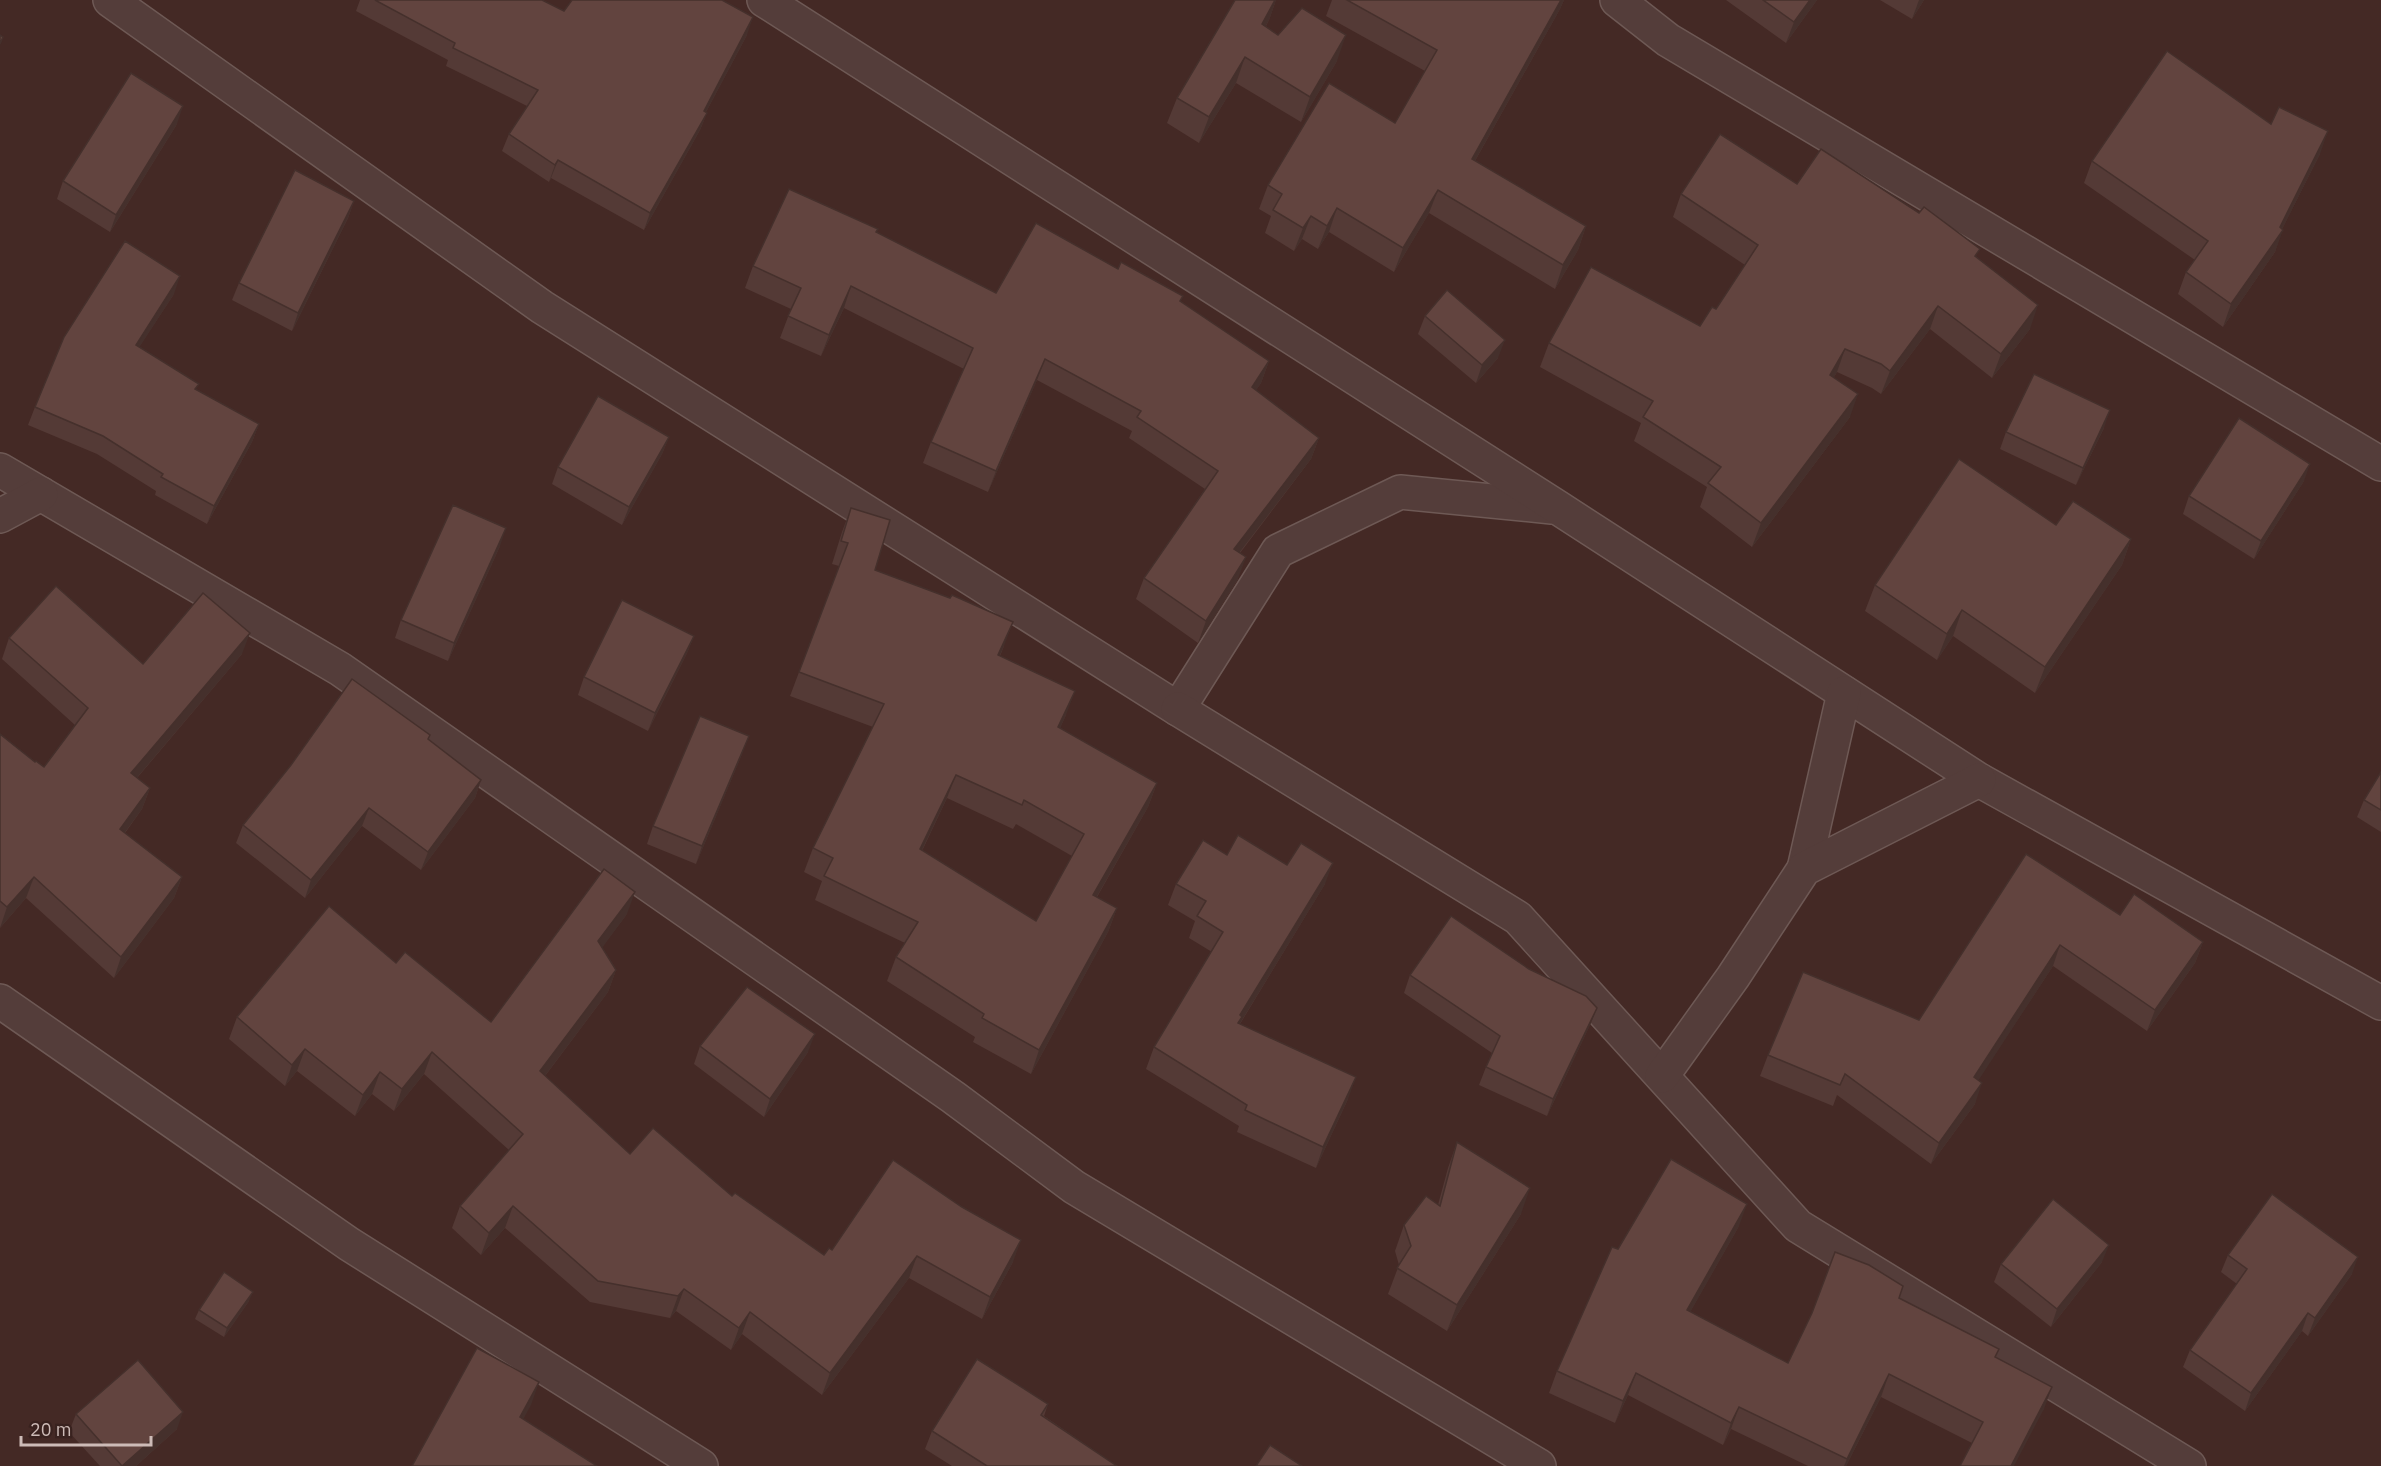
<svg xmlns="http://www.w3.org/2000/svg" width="2381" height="1466" viewBox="0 0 2381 1466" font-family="'IBM Plex Sans',sans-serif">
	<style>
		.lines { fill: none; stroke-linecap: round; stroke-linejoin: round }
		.minor-casing { stroke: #6e5955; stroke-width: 36 }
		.minor { stroke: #543d3a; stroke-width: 33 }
		.wall { fill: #543a36; fill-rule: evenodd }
		.shaded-wall { fill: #45302c }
		.building { fill: #62443f; stroke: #45302c; stroke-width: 1.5; fill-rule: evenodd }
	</style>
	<rect width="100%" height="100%" fill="#442925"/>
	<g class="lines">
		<defs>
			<g id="minor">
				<polyline points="110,0 542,307 1178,709 1278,551 1400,492 1552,507"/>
				<polyline points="764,0 1557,507 1979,780 2381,1003"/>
				<polyline points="1617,0 1668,40 2381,464"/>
				<polyline points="0,470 340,669 953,1097 1074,1187 1539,1466"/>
				<polyline points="0,516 41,494"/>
				<polyline points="1178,709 1518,918 1798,1226 2189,1466"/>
				<polyline points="1804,869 1844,693"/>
				<polyline points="0,1001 349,1244 701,1466"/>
				<polyline points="1662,1076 1733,977 1804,869 1979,780"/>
			</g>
		</defs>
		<!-- minor casing -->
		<use href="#minor" class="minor-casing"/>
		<!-- minor -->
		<use href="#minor" class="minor"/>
	</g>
	<!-- wall -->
	<g class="wall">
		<polygon points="360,0 542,0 564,11 747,35 706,112 707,113 700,130 644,230 551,178 549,182 502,151 509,134 527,106 446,66 448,60 356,11"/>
		<polygon points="1235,0 1276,0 1269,20 1266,26 1278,35 1337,61 1301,122 1236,83 1199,143 1167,123 1177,98"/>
		<polygon points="1332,0 1564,0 1560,9 1475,161 1586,226 1578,250 1555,289 1429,213 1394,272 1329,232 1318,249 1302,239 1294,251 1265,233 1271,216 1259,209 1268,185 1395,123 1425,71 1326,16"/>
		<polygon points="1726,0 1817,0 1786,43"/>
		<polygon points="1880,0 1924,0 1912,19"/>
		<polygon points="177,124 110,232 57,199 63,181"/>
		<polygon points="2271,124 2320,154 2282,229 2275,252 2223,327 2178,294 2186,272 2195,260 2084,183 2092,161"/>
		<polygon points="1797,184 1977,257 2030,329 1992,378 1930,329 1881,394 1872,388 1837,372 1834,377 1850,417 1752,547 1700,507 1707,487 1634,441 1641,423 1540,367 1549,343 1700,326 1716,309 1745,265 1673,217 1681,194"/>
		<polygon points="354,201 348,218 292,331 232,300 239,283"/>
		<polygon points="876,233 996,293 1118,269 1181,302 1269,361 1261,383 1256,390 1319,438 1311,459 1240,553 1238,579 1198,643 1136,599 1144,578 1205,489 1129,438 1132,431 1037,380 988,492 923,463 931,442 964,369 844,308 821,356 780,338 791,309 745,288 753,266"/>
		<polygon points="174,294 139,347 196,390 259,424 252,442 207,524 155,495 156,491 97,454 28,425 35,407"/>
		<polygon points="1425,316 1498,358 1476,383 1418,334"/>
		<polygon points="2104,428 2076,485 2000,449 2006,432"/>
		<polygon points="669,437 662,454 622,525 552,484 558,467"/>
		<polygon points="2304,481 2254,559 2183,514 2189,496"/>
		<path d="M851 508 875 570 1004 646 1000 656 1066 715 1060 728 1157 783 1148 807 1097 897 1117 908 1108 932 1031 1074 973 1042 975 1037 887 981 896 957 905 943 815 900 822 881 804 872 813 848 873 727 790 696 839 566 832 564 842 532ZM947 798 1013 829 1016 824 1072 856 1036 921 922 851Z"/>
		<polygon points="2056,525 2131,539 2122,565 2035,693 1953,636 1937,660 1865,611 1875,585"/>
		<polygon points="500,546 448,661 395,638 401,620"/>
		<polygon points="694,636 687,653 648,731 578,695 584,677"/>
		<polygon points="9,638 143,664 242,654 137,778 150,788 142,809 125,833 182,877 174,898 114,978 26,898 0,928 0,734 35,762 44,767 75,725 2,659"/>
		<polygon points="428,740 481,780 475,798 421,870 362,826 305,898 236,843 243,825"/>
		<polygon points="742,754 696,864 647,844 653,826"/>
		<polygon points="2381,772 2381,832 2357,817 2364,800"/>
		<polygon points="2026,854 2120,915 2203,942 2195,963 2147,1031 2053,966 1978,1080 1975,1104 1931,1164 1837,1095 1833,1106 1760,1076 1768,1055 1919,1020"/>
		<polygon points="1227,855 1287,865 1325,884 1240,1024 1348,1099 1316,1168 1237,1132 1239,1126 1146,1069 1154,1047 1212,952 1189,938 1195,921 1168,905 1176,884"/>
		<polygon points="627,914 602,947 616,970 608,992 545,1076 630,1154 732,1196 824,1255 832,1250 1013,1262 982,1319 909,1278 822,1395 742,1334 731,1350 676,1311 670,1318 590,1302 505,1228 481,1255 452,1228 460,1206 509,1150 424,1074 394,1111 372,1094 355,1116 297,1071 285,1086 229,1039 237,1017 396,963 491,1022"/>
		<polygon points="1529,969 1597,1008 1590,1025 1547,1116 1479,1085 1486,1067 1492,1053 1404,993 1410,975"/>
		<polygon points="700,1046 808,1052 764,1117 694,1064"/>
		<polygon points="1457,1142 1521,1214 1447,1331 1388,1294 1399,1265 1395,1251 1404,1225 1438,1205 1448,1168"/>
		<polygon points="1739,1226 1690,1312 1788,1363 1899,1298 1999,1349 1996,1357 2044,1409 1972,1443 1881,1397 1846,1466 1808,1466 1731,1429 1723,1445 1628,1395 1615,1423 1549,1393 1557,1371 1618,1249"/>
		<polygon points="2228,1255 2352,1274 2308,1336 2302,1331 2245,1411 2183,1367 2190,1350 2237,1284 2221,1272"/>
		<polygon points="2102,1262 2051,1327 1994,1282 2001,1264"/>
		<polygon points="249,1301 224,1337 195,1319 199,1310"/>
		<polygon points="1048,1404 1044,1416 1117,1466 952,1466 925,1449 932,1431"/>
		<polygon points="76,1414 177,1429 136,1466 100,1466 69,1432"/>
	</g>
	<!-- shaded-wall -->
	<g class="shaded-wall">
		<polygon points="1275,0 1276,0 1269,20 1253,50 1262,24"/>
		<polygon points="1561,0 1564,0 1560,9 1463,182 1472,159"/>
		<polygon points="1810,0 1817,0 1786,43 1794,22"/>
		<polygon points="1919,0 1924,0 1912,19"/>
		<polygon points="753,17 747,35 697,129 704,111"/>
		<polygon points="1346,35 1337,61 1301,122 1310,97"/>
		<polygon points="1245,57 1236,83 1199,143 1209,117"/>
		<polygon points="183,106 177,124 110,232 116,215"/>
		<polygon points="707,113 700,130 644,230 650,213"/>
		<polygon points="2328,131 2320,154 2279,235 2283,230 2275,252 2223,327 2231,304 2280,227"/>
		<polygon points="558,160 551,178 549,182 555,165"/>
		<polygon points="1438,190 1429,213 1394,272 1403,248"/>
		<polygon points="354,201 348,218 292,331 298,313"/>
		<polygon points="1337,208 1329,232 1318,249 1327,226"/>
		<polygon points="1311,216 1302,239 1294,251 1303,228"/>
		<polygon points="1586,226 1578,250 1555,289 1563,265"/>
		<polygon points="180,276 174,294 129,363 136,345"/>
		<polygon points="851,286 844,308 821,356 829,335"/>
		<polygon points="2038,305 2030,329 1992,378 2001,354"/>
		<polygon points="1938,306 1930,329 1881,394 1890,371"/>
		<polygon points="1505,340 1498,358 1476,383 1482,365"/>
		<polygon points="1845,349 1837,372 1822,398 1830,375"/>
		<polygon points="1045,359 1037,380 988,492 996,471"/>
		<polygon points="1269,361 1261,383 1244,408 1252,387"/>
		<polygon points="1858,394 1850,417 1752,547 1761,523"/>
		<polygon points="2110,410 2104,428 2076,485 2083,468"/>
		<polygon points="259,424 252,442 207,524 214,506"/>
		<polygon points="669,437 662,454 622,525 629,507"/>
		<polygon points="1319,438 1311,459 1226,570 1234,549"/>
		<polygon points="2310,464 2304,481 2254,559 2261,541"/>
		<polygon points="506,528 500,546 448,661 454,643"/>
		<polygon points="2131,539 2122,565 2035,693 2045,667"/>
		<polygon points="1246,557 1238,579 1198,643 1206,621"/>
		<polygon points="1962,610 1953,636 1937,660 1947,634"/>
		<polygon points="1013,622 1004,646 989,679 998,655"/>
		<polygon points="250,633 242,654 123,794 131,773"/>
		<polygon points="694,636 687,653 648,731 655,713"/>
		<polygon points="1075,691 1066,715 1050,751 1058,727"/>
		<polygon points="749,736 742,754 696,864 702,846"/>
		<polygon points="956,775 947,798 911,873 920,849"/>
		<polygon points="481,780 475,798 421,870 428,852"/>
		<polygon points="1157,783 1148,807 1084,919 1093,895"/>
		<polygon points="150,788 142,809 112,850 120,829"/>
		<polygon points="369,808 362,826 305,898 311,880"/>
		<polygon points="1333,863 1325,884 1239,1025 1234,1038 1240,1015"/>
		<polygon points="34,877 26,898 0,928 7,907"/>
		<polygon points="182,877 174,898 114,978 121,957"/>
		<polygon points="635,892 627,914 591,963 598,941"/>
		<polygon points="1117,908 1108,932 1031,1074 1039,1050"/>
		<polygon points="2203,942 2195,963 2147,1031 2155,1010"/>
		<polygon points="2060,945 2053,966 1967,1098 1974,1077"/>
		<polygon points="616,970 608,992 532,1093 540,1071"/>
		<polygon points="1597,1008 1590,1025 1547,1116 1553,1099"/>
		<polygon points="815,1034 808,1052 764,1117 770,1099"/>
		<polygon points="305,1049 297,1071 285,1086 292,1065"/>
		<polygon points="432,1052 424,1074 394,1111 402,1089"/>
		<polygon points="380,1072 372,1094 355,1116 363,1095"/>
		<polygon points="1356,1077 1348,1099 1316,1168 1323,1147"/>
		<polygon points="1982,1083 1975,1104 1931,1164 1939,1143"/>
		<polygon points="1530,1188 1521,1214 1447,1331 1457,1305"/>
		<polygon points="1747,1204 1739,1226 1679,1332 1687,1310"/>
		<polygon points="513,1206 505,1228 481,1255 489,1233"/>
		<polygon points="1021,1240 1013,1262 982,1319 990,1297"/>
		<polygon points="2109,1245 2102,1262 2051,1327 2057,1309"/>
		<polygon points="917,1256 909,1278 822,1395 830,1373"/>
		<polygon points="2358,1257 2352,1274 2308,1336 2315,1318"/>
		<polygon points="684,1289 676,1311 670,1318 678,1296"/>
		<polygon points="253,1292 249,1301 224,1337 227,1328"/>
		<polygon points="750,1312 742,1334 731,1350 739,1328"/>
		<polygon points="2308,1313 2302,1331 2245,1411 2251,1393"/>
		<polygon points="1636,1373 1628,1395 1615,1423 1623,1401"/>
		<polygon points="1889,1374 1881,1397 1846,1466 1844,1466 1847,1459"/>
		<polygon points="539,1382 531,1405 512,1440 520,1417"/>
		<polygon points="2052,1387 2044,1409 2014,1466 2011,1466"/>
		<polygon points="1739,1407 1731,1429 1723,1445 1731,1423"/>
		<polygon points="183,1412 177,1429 136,1466 122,1466"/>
	</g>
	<!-- building -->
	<g class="building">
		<polygon points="375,0 542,0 564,11 572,0 722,0 753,17 704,111 707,113 650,213 558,160 555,165 509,134 538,90 453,48 455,43"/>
		<polygon points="1235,0 1275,0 1262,24 1278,35 1302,8 1346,35 1310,97 1245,57 1209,117 1177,98"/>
		<polygon points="1347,0 1561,0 1472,159 1586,226 1563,265 1438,190 1403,248 1337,208 1327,226 1311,216 1303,228 1273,210 1282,194 1268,185 1329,83 1395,123 1437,50"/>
		<polygon points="1763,0 1810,0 1794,22"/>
		<polygon points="0,35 3,37 0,44"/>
		<polygon points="2167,51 2271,124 2279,107 2328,131 2280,227 2283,230 2231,304 2186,272 2208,241 2092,161"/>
		<polygon points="131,73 183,106 116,215 63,181"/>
		<polygon points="1720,134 1797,184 1821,149 1919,213 1924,207 1980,249 1975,256 2038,305 2001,354 1938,306 1890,371 1881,364 1845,349 1830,375 1858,394 1761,523 1708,483 1721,467 1643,417 1653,401 1549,343 1591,267 1700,326 1712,307 1716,309 1758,245 1681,194"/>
		<polygon points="295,170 354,201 298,313 239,283"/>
		<polygon points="789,189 878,229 876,232 996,293 1036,223 1118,269 1121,262 1183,296 1180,301 1269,361 1252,387 1319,438 1234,549 1246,557 1206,621 1144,578 1218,471 1137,417 1141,411 1045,359 996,471 931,442 973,348 851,286 829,335 788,316 801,288 753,266"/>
		<polygon points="125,241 180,276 136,345 199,384 195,389 259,424 214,506 161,477 163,474 103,436 35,407 64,337"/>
		<polygon points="1447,290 1505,340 1482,365 1425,316"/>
		<polygon points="2034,374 2110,410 2083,468 2006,432"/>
		<polygon points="598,396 669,437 629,507 558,467"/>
		<polygon points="2239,418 2310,464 2261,541 2189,496"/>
		<polygon points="1959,459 2056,525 2073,501 2131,539 2045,667 1962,610 1947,634 1875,585"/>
		<polygon points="453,505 506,528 454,643 401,620"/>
		<path d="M851 508 890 520 875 570 950 598 952 595 1013 622 998 655 1075 691 1058 727 1157 783 1093 895 1117 908 1039 1050 982 1018 984 1014 896 957 918 922 824 876 833 858 813 848 884 704 799 672 848 543 841 541ZM956 775 1022 805 1024 800 1084 834 1036 921 920 849Z"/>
		<polygon points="56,586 143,664 203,593 250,633 131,773 150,788 120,829 182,877 121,957 34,877 7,907 0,901 0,734 35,762 36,761 44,767 88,708 9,638"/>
		<polygon points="622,600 694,636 655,713 584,677"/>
		<polygon points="352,679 430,735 428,739 481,780 428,852 369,808 311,880 243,825 291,765"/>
		<polygon points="700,716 749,736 702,846 653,826"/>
		<polygon points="2381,772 2381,810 2364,800"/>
		<polygon points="1238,835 1287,865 1301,843 1333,863 1240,1015 1242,1017 1238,1023 1356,1077 1323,1147 1245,1110 1247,1105 1154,1047 1223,932 1197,916 1206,901 1176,884 1203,840 1227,855"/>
		<polygon points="2026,854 2120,915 2134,894 2203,942 2155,1010 2060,945 1974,1077 1982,1083 1939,1143 1845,1074 1840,1085 1768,1055 1803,972 1919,1020"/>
		<polygon points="604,869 635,892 598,941 616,970 540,1071 630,1154 653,1128 732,1196 735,1193 824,1255 829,1248 832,1250 893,1160 962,1207 1021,1240 990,1297 917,1256 830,1373 750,1312 739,1328 684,1289 678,1296 598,1281 513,1206 489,1233 460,1206 523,1134 432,1052 402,1089 380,1072 363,1095 305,1049 292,1065 237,1017 329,906 396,963 405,952 491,1022"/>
		<polygon points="1451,916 1529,969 1586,996 1597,1008 1553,1099 1486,1067 1500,1036 1410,975"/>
		<polygon points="747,987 815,1034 770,1099 700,1046"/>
		<polygon points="1457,1142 1530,1188 1457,1305 1397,1268 1411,1246 1404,1225 1426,1196 1440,1206"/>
		<polygon points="1671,1159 1747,1204 1687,1310 1788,1363 1812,1313 1835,1252 1869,1265 1903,1286 1899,1298 1999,1349 1995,1357 2052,1387 2011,1466 1960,1466 1983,1422 1889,1374 1847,1459 1739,1407 1731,1423 1636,1373 1623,1401 1557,1371 1612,1247 1618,1249"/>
		<polygon points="2272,1194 2358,1257 2315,1318 2308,1313 2251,1393 2190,1350 2247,1269 2228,1255"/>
		<polygon points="2053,1199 2109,1245 2057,1309 2001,1264"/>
		<polygon points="224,1272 253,1292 227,1328 199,1310"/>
		<polygon points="477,1348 539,1382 520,1417 597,1466 412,1466"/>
		<polygon points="977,1359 1048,1404 1041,1415 1117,1466 987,1466 932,1431"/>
		<polygon points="138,1360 183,1412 122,1466 76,1414"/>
		<polygon points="1270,1445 1302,1466 1256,1466"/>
	</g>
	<!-- scale -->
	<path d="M21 1436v9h130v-9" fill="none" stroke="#cdbbb7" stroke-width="3"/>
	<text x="30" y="1436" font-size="18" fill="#cdbbb7" stroke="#39221f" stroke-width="4.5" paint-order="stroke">20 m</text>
</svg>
